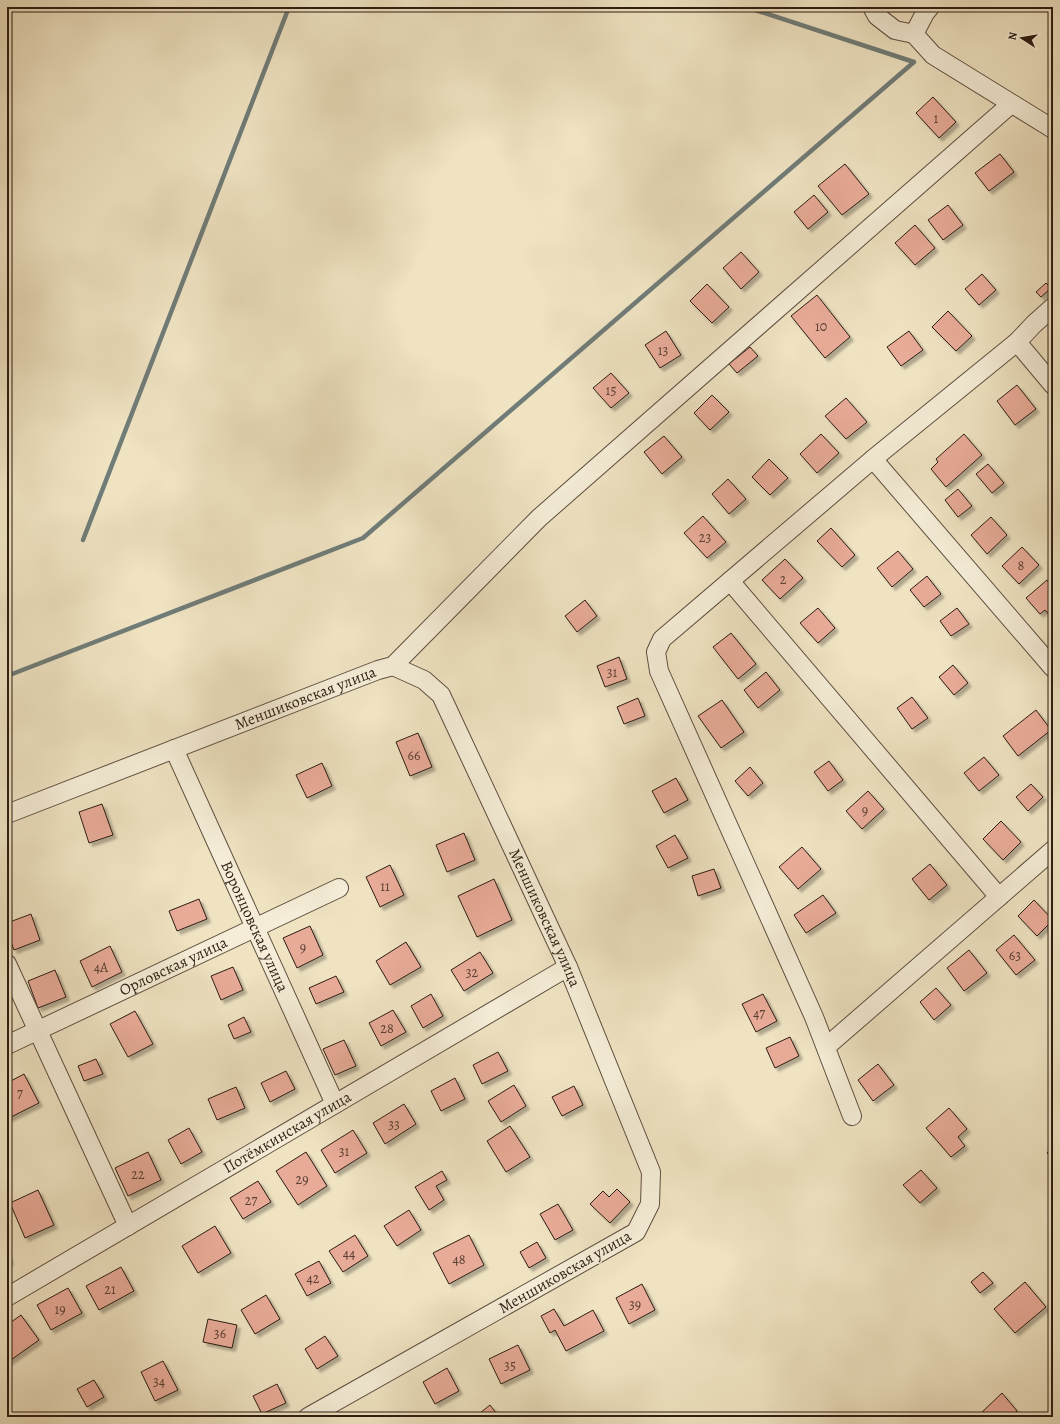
<svg xmlns="http://www.w3.org/2000/svg" width="1060" height="1424" viewBox="0 0 1060 1424" font-family="Alegreya,serif">
	<style>
		.lines { fill: none; stroke-linecap: round; stroke-linejoin: round }
		.stream { stroke: #707c78; stroke-width: 4.5 }
		.building { fill: #e8ab98; stroke: #2d1d13; filter: url(#shadow) }
		.minor-casing { stroke: #5e4e3f; stroke-width: 20 }
		.minor { stroke: #f5edd7; stroke-width: 18 }
		.labels { text-anchor: middle; dominant-baseline: central; stroke-width: 3; stroke-linejoin: round; paint-order: stroke }
		.number-label { font-size: 14px; fill: #5c4034 }
		.street-label { font-size: 16px; fill: #2d1d13; stroke: #f5edd7 }
	</style>
	<defs>
		<filter id="shadow"><feDropShadow dx="3.5" dy="3.5" stdDeviation="1" flood-color="#0004"/></filter>
	</defs>
	<rect width="100%" height="100%" fill="#efe3c2"/>
	<filter id="stains"><feTurbulence type="fractalNoise" baseFrequency=".005" numOctaves="4"/><feColorMatrix values="0 0 0 0 .2 0 0 0 0 .09 0 0 0 0 .02 0 0 0 .5 -.17"/></filter>
	<radialGradient id="worn" r=".72"><stop offset=".6" stop-color="#630" stop-opacity="0"/><stop offset="1" stop-color="#630" stop-opacity=".3"/></radialGradient>
	<g class="lines">
		<!-- stream -->
		<g class="stream">
			<polyline points="83,540 289,7"/>
			<polyline points="7,676 363,538 914,62 746,7"/>
		</g>
	</g>
	<!-- building -->
	<g class="building">
		<polygon points="933,97 956,122 939,138 916,113"/>
		<polygon points="1000,154 1014,172 989,191 975,173"/>
		<polygon points="845,164 869,194 842,215 818,186"/>
		<polygon points="814,195 828,212 808,229 794,212"/>
		<polygon points="948,205 963,225 943,240 928,220"/>
		<polygon points="915,225 935,248 915,265 895,243"/>
		<polygon points="741,252 759,272 741,289 723,268"/>
		<polygon points="982,274 996,290 979,305 965,289"/>
		<polygon points="1046,283 1051,288 1041,297 1036,292"/>
		<polygon points="707,284 729,307 712,323 690,301"/>
		<polygon points="817,295 850,337 825,358 791,316"/>
		<polygon points="948,311 972,336 956,351 932,327"/>
		<polygon points="666,331 681,355 660,368 645,345"/>
		<polygon points="909,331 923,350 901,366 887,347"/>
		<polygon points="750,347 758,356 737,373 729,364"/>
		<polygon points="611,373 629,393 611,408 593,388"/>
		<polygon points="1017,385 1036,409 1015,425 997,401"/>
		<polygon points="712,395 729,412 710,430 694,413"/>
		<polygon points="846,398 867,422 846,439 825,416"/>
		<polygon points="821,434 839,453 817,473 800,454"/>
		<polygon points="964,434 982,455 946,487 931,469 938,462 936,459"/>
		<polygon points="664,436 682,457 662,474 644,452"/>
		<polygon points="769,459 788,478 770,495 752,477"/>
		<polygon points="988,464 1004,483 992,493 976,474"/>
		<polygon points="728,479 746,499 729,514 712,494"/>
		<polygon points="958,489 972,506 958,517 945,500"/>
		<polygon points="703,516 726,542 707,558 684,533"/>
		<polygon points="991,517 1007,535 987,554 971,535"/>
		<polygon points="831,528 855,555 842,567 817,541"/>
		<polygon points="1022,547 1039,565 1019,584 1002,566"/>
		<polygon points="898,551 913,569 892,587 877,568"/>
		<polygon points="785,559 803,578 780,599 762,580"/>
		<polygon points="927,576 941,594 924,607 910,590"/>
		<polygon points="1047,580 1053,588 1053,613 1050,616 1045,610 1040,614 1026,598"/>
		<polygon points="585,600 597,616 577,632 565,616"/>
		<polygon points="818,608 835,628 818,643 800,623"/>
		<polygon points="957,608 969,624 951,636 940,621"/>
		<polygon points="731,633 756,664 738,679 713,647"/>
		<polygon points="619,657 627,679 605,687 597,666"/>
		<polygon points="953,665 968,683 954,695 939,677"/>
		<polygon points="766,672 780,690 758,708 744,690"/>
		<polygon points="912,697 928,718 912,729 897,708"/>
		<polygon points="638,698 645,716 624,724 617,707"/>
		<polygon points="722,700 744,732 721,748 698,716"/>
		<polygon points="1036,710 1051,730 1018,756 1003,736"/>
		<polygon points="418,733 432,767 410,776 396,742"/>
		<polygon points="1053,753 1053,762 1049,758"/>
		<polygon points="984,757 999,775 979,791 964,773"/>
		<polygon points="829,761 843,780 828,791 814,772"/>
		<polygon points="322,763 332,786 307,798 296,775"/>
		<polygon points="750,767 763,783 748,796 735,781"/>
		<polygon points="676,778 688,800 664,813 652,791"/>
		<polygon points="1031,784 1043,797 1028,811 1016,797"/>
		<polygon points="868,791 884,809 862,829 846,811"/>
		<polygon points="102,804 113,835 89,843 79,812"/>
		<polygon points="1001,821 1021,842 1003,860 983,839"/>
		<polygon points="464,833 475,860 447,872 436,845"/>
		<polygon points="675,835 688,858 668,868 656,846"/>
		<polygon points="802,847 821,869 798,889 779,867"/>
		<polygon points="930,864 947,885 929,900 912,879"/>
		<polygon points="390,865 404,895 380,907 366,877"/>
		<polygon points="714,869 721,888 698,896 692,876"/>
		<polygon points="494,879 512,920 477,937 458,896"/>
		<polygon points="823,895 836,913 806,933 794,915"/>
		<polygon points="199,899 207,919 177,931 169,911"/>
		<polygon points="1034,900 1053,920 1037,936 1018,916"/>
		<polygon points="31,914 40,940 14,950 7,932 7,923"/>
		<polygon points="310,926 323,955 297,968 283,938"/>
		<polygon points="1014,935 1035,960 1016,975 996,950"/>
		<polygon points="406,942 421,967 390,985 376,961"/>
		<polygon points="110,946 122,972 92,987 80,961"/>
		<polygon points="969,950 987,973 964,991 947,968"/>
		<polygon points="480,952 493,973 464,991 451,970"/>
		<polygon points="233,967 243,990 221,1000 211,976"/>
		<polygon points="55,970 66,997 38,1008 28,981"/>
		<polygon points="336,976 344,992 316,1004 309,988"/>
		<polygon points="936,988 951,1005 934,1020 920,1002"/>
		<polygon points="431,994 443,1016 423,1028 411,1006"/>
		<polygon points="763,994 777,1021 756,1032 742,1004"/>
		<polygon points="393,1010 406,1032 381,1046 369,1023"/>
		<polygon points="135,1011 153,1044 128,1057 110,1024"/>
		<polygon points="244,1017 251,1032 234,1039 228,1025"/>
		<polygon points="790,1037 799,1056 775,1068 766,1048"/>
		<polygon points="344,1040 356,1066 335,1075 323,1049"/>
		<polygon points="498,1052 508,1071 482,1084 473,1065"/>
		<polygon points="96,1059 103,1074 84,1081 78,1066"/>
		<polygon points="878,1064 894,1085 873,1101 858,1080"/>
		<polygon points="286,1071 295,1089 270,1102 261,1083"/>
		<polygon points="24,1074 39,1103 7,1119 7,1083"/>
		<polygon points="455,1078 465,1099 441,1111 431,1091"/>
		<polygon points="514,1085 526,1106 501,1122 488,1101"/>
		<polygon points="574,1086 583,1105 562,1116 552,1097"/>
		<polygon points="236,1087 245,1108 217,1120 208,1099"/>
		<polygon points="404,1104 416,1124 385,1144 373,1123"/>
		<polygon points="949,1108 967,1129 958,1137 965,1146 951,1157 926,1128"/>
		<polygon points="510,1126 530,1157 506,1172 487,1141"/>
		<polygon points="189,1128 202,1152 181,1164 168,1140"/>
		<polygon points="353,1130 367,1153 335,1173 321,1150"/>
		<polygon points="1053,1146 1053,1157 1047,1153"/>
		<polygon points="148,1152 161,1180 128,1196 115,1168"/>
		<polygon points="306,1152 327,1186 298,1205 276,1171"/>
		<polygon points="921,1170 937,1188 920,1203 903,1185"/>
		<polygon points="442,1171 447,1180 436,1186 444,1200 429,1210 415,1187"/>
		<polygon points="258,1181 271,1202 243,1219 230,1198"/>
		<polygon points="617,1189 630,1202 610,1223 590,1204 603,1191 609,1197"/>
		<polygon points="38,1190 54,1225 25,1238 10,1203"/>
		<polygon points="558,1204 573,1230 555,1240 540,1214"/>
		<polygon points="409,1210 421,1230 397,1246 384,1226"/>
		<polygon points="215,1226 231,1253 198,1273 182,1246"/>
		<polygon points="355,1235 368,1256 343,1272 329,1251"/>
		<polygon points="469,1235 484,1265 449,1284 433,1253"/>
		<polygon points="537,1242 546,1258 529,1268 520,1252"/>
		<polygon points="7,1253 10,1261 7,1263"/>
		<polygon points="319,1261 331,1283 307,1296 295,1274"/>
		<polygon points="121,1267 134,1291 99,1310 86,1286"/>
		<polygon points="983,1272 993,1283 980,1293 971,1282"/>
		<polygon points="1025,1282 1046,1307 1015,1333 994,1309"/>
		<polygon points="642,1284 655,1310 629,1324 616,1298"/>
		<polygon points="68,1288 82,1313 51,1330 37,1305"/>
		<polygon points="266,1295 280,1319 255,1334 241,1310"/>
		<polygon points="554,1309 564,1326 593,1310 604,1331 566,1351 555,1330 550,1333 541,1316"/>
		<polygon points="21,1315 39,1340 8,1362 7,1325"/>
		<polygon points="208,1319 237,1325 232,1348 203,1342"/>
		<polygon points="325,1336 338,1356 317,1369 305,1349"/>
		<polygon points="518,1345 530,1370 501,1384 489,1359"/>
		<polygon points="163,1361 178,1390 155,1401 141,1372"/>
		<polygon points="447,1368 459,1391 435,1404 423,1382"/>
		<polygon points="94,1380 104,1397 87,1407 77,1389"/>
		<polygon points="277,1384 286,1403 262,1414 253,1396"/>
		<polygon points="1002,1393 1017,1411 1010,1417 985,1417 981,1413"/>
		<polygon points="490,1405 499,1417 475,1417"/>
	</g>
	<g class="lines">
		<defs>
			<g id="minor">
				<polyline points="872,7 877,16 895,30 914,34"/>
				<polyline points="930,7 925,13 914,34 933,55 1053,129"/>
				<polyline points="1017,342 1053,385"/>
				<polyline points="873,459 1053,668"/>
				<polyline points="730,581 999,897"/>
				<polyline points="393,666 539,518 1011,104"/>
				<path id="s1" d="M174 749 335 1104"/>
				<path id="s2" d="M7 814 378 670 393 666 424 680 441 695 568 967 651 1172 650 1204 636 1232 308 1417"/>
				<polyline points="7,964 128,1226"/>
				<path id="s3" d="M7 1045 339 888"/>
				<polyline points="826,1047 1053,850"/>
				<polyline points="852,1116 814,1017 659,671 656,652 662,639 873,459 1017,342 1034,324 1053,307"/>
				<path id="s4" d="M7 1297 568 967"/>
			</g>
		</defs>
		<!-- minor casing -->
		<use href="#minor" class="minor-casing"/>
		<!-- minor -->
		<use href="#minor" class="minor"/>
	</g>
	<g class="labels">
		<!-- number labels -->
		<g class="number-label">
			<text x="936" y="118">1</text>
			<text x="821" y="326">10</text>
			<text x="663" y="350">13</text>
			<text x="611" y="390">15</text>
			<text x="705" y="537">23</text>
			<text x="1021" y="565">8</text>
			<text x="783" y="579">2</text>
			<text x="612" y="672">31</text>
			<text x="414" y="755">66</text>
			<text x="865" y="810">9</text>
			<text x="385" y="886">11</text>
			<text x="303" y="947">9</text>
			<text x="1015" y="955">63</text>
			<text x="101" y="967">4А</text>
			<text x="472" y="972">32</text>
			<text x="759" y="1013">47</text>
			<text x="387" y="1028">28</text>
			<text x="20" y="1093">7</text>
			<text x="394" y="1124">33</text>
			<text x="344" y="1151">31</text>
			<text x="138" y="1174">22</text>
			<text x="302" y="1179">29</text>
			<text x="251" y="1200">27</text>
			<text x="349" y="1253">44</text>
			<text x="459" y="1259">48</text>
			<text x="313" y="1278">42</text>
			<text x="110" y="1289">21</text>
			<text x="635" y="1304">39</text>
			<text x="60" y="1309">19</text>
			<text x="220" y="1333">36</text>
			<text x="510" y="1365">35</text>
			<text x="159" y="1381">34</text>
		</g>
		<!-- street labels -->
		<g class="street-label">
			<text stroke="none"><textPath href="#s2" startOffset="320">Меншиковская улица</textPath></text>
			<text stroke="none"><textPath href="#s2" startOffset="716">Меншиковская улица</textPath></text>
			<text stroke="none"><textPath href="#s1" startOffset="195">Воронцовская улица</textPath></text>
			<text stroke="none"><textPath href="#s3" startOffset="184">Орловская улица</textPath></text>
			<text stroke="none"><textPath href="#s4" startOffset="325">Потёмкинская улица</textPath></text>
			<text transform="translate(565 1272) rotate(-30)">Меншиковская улица</text>
		</g>
	</g>
	<!-- margin -->
	<rect width="1060" height="1424" fill="none" stroke="#efe3c2" stroke-width="24"/>
	<rect x="8" y="8" width="1044" height="1408" fill="none" stroke="#2d1d13" stroke-width="2"/>
	<rect x="12" y="12" width="1036" height="1400" fill="none" stroke="#2d1d13"/>
	<!-- north arrow -->
	<g transform="translate(1022 38) rotate(282)" stroke="#f5edd7" stroke-width="3" paint-order="stroke">
	<path d="M0-3L7 15L0 10L-7 15Z" fill="#2d1d13"/>
	<text y="-6" font-size="11" font-weight="bold" text-anchor="middle" fill="#2d1d13">N</text>
	</g>
	<rect width="100%" height="100%" filter="url(#stains)"/>
	<rect width="100%" height="100%" fill="url(#worn)"/>
</svg>
